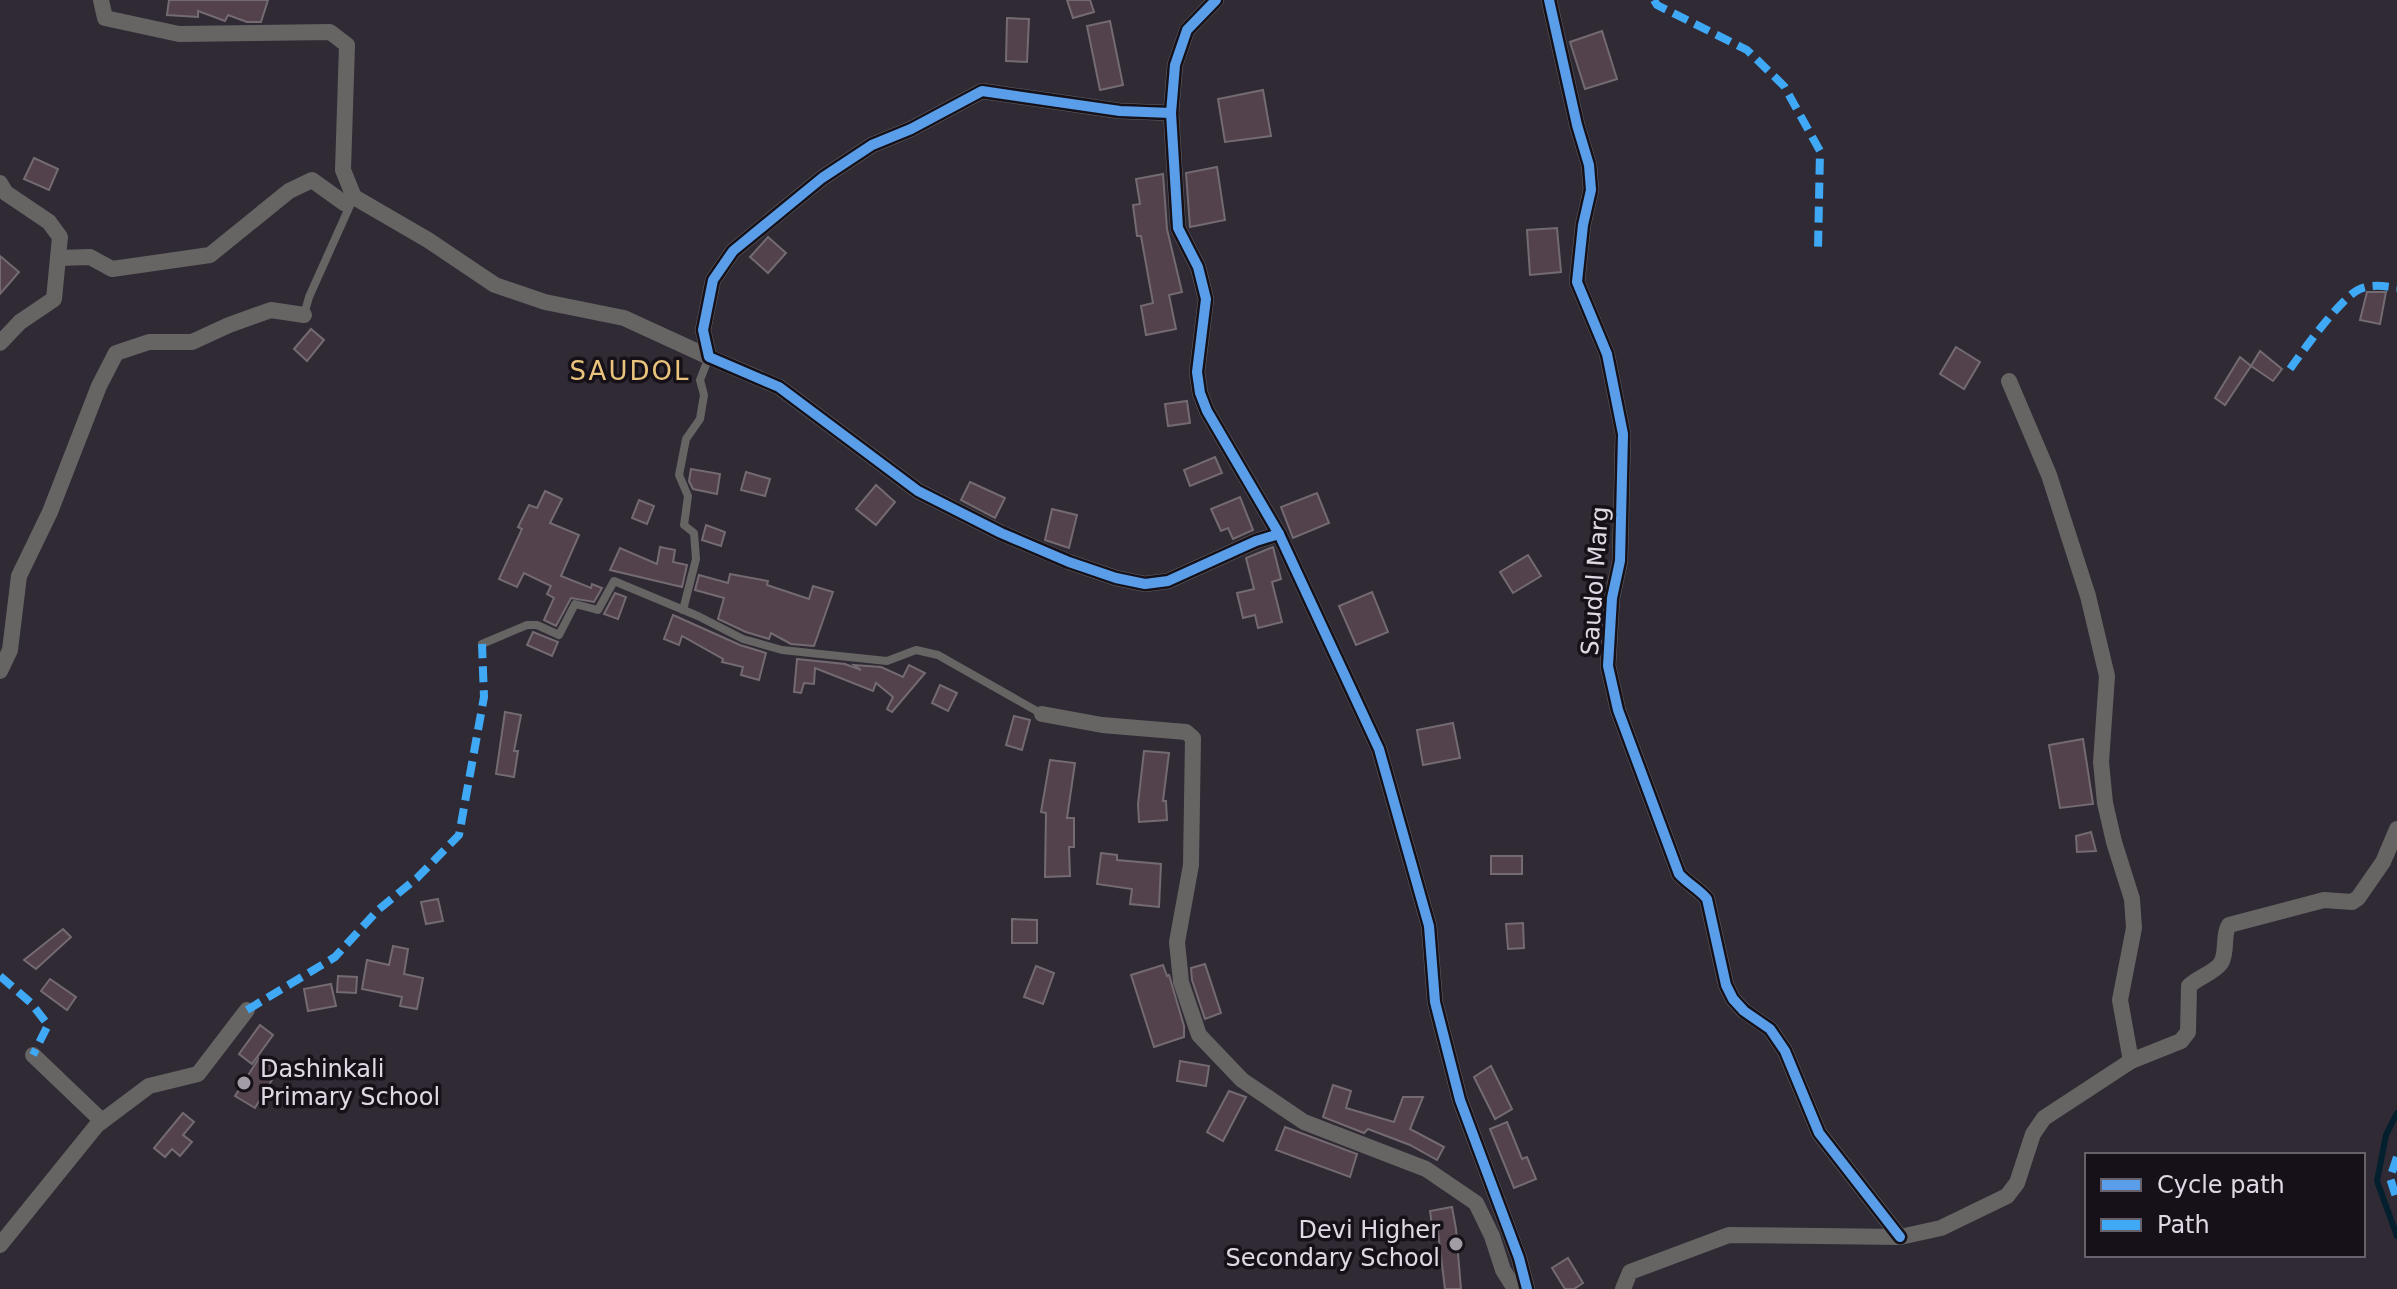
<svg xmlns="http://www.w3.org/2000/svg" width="2397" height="1289" viewBox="0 0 2397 1289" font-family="'DejaVu Sans',sans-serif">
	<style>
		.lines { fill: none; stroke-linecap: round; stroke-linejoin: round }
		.stream { stroke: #04202f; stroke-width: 6 }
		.building { fill: #53414c; stroke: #736b71; stroke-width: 2 }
		.lane { stroke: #676464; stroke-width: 8 }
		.street { stroke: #676464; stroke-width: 16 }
		.quiet { stroke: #3fa9f5; stroke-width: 8; stroke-dasharray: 16 8; stroke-linecap: butt }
		.cycleway-casing { stroke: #161119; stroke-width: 15 }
		.cycleway { stroke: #5a9eea; stroke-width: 10 }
		.poi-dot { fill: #a29ca7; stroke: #161119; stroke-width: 3 }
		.labels { text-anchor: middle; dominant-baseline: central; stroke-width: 7; stroke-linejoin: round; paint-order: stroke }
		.street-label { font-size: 24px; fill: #e0d9e5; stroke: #161119 }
		.poi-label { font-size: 24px; fill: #e0d9e5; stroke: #161119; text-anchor: start }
		.neighbourhood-label { font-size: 26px; letter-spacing: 2px; fill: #eac47c; stroke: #161119 }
	</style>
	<rect width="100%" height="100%" fill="#2f2a34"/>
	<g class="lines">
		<!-- stream -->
		<polyline class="stream" points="2397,1113 2386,1135 2377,1181 2397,1236"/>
	</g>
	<!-- building -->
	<g class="building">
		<polygon points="169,0 268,0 261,22 247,22 228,15 225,21 198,11 198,17 167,15"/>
		<polygon points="1067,0 1090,0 1094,12 1073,18"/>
		<polygon points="1007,18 1029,19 1027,62 1006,61"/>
		<polygon points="1110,21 1123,85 1100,90 1087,26"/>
		<polygon points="1602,31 1617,79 1585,89 1570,42"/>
		<polygon points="1263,90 1271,136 1225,142 1218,99"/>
		<polygon points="34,158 58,169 49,190 24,179"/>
		<polygon points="1217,167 1225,220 1190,227 1186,173"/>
		<polygon points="1163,174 1167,229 1182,292 1169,295 1176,329 1146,335 1141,306 1153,303 1141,236 1137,236 1133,205 1140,204 1136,179"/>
		<polygon points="1557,228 1561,272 1530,275 1527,230"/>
		<polygon points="768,237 786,253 768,273 750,257"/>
		<polygon points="0,256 19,272 0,294"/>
		<polygon points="2367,292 2386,292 2380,324 2360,320"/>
		<polygon points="311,329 324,340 307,361 294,349"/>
		<polygon points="1956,347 1980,362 1964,389 1940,374"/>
		<polygon points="2260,351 2282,369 2273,381 2251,366"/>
		<polygon points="2240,357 2251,366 2225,405 2215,398"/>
		<polygon points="1187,401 1190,423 1168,426 1165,404"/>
		<polygon points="1215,457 1222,473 1190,486 1184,470"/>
		<polygon points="691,469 720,474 717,494 693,489 689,481"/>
		<polygon points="746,472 770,479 765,496 741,490"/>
		<polygon points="970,482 1005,498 995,518 961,500"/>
		<polygon points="876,485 895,502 876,525 856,509"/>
		<polygon points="545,491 562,499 550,523 579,535 561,576 591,588 592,584 602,588 594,602 571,598 556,626 544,620 554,598 547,594 551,586 524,573 517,587 499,579 522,529 518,527 529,505 537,508"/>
		<polygon points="1317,493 1329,523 1293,538 1281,507"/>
		<polygon points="1240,497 1253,530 1233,539 1228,528 1221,531 1211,509"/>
		<polygon points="639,500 654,506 647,524 632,518"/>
		<polygon points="1052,509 1077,515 1069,548 1045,540"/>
		<polygon points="706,525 725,532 721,546 702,540"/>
		<polygon points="660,547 675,550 673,562 687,565 682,587 610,570 620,548 657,564"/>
		<polygon points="1273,547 1281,579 1272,582 1282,622 1258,628 1255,615 1243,618 1237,593 1254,589 1246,558"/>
		<polygon points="1528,555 1541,576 1513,593 1500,572"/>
		<polygon points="730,574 768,581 767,585 809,599 813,586 833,592 814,646 791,644 771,633 769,639 746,632 718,619 724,598 695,590 699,575 728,583"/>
		<polygon points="1372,592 1388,632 1356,645 1339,606"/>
		<polygon points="615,593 626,597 618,619 604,614"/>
		<polygon points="673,615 740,645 766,653 759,680 741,675 743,667 722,662 723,659 682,636 679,645 664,639"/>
		<polygon points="533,632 558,642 552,656 527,645"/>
		<polygon points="797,659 845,664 861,670 854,665 881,667 903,677 909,665 925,673 892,712 887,709 893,697 876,683 873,691 815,668 814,684 804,683 801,693 794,692"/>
		<polygon points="940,685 957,693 948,711 932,703"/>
		<polygon points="505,712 521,715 514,751 518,751 514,777 496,774"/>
		<polygon points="1014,716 1030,720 1022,750 1006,745"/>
		<polygon points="1453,723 1460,758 1423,765 1417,730"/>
		<polygon points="2083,739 2093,804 2060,808 2049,745"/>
		<polygon points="1144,751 1169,753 1163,801 1166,801 1167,820 1139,822 1138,804"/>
		<polygon points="1050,760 1075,763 1067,818 1074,818 1074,847 1069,847 1070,876 1045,877 1046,813 1041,812"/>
		<polygon points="2091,832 2096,851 2077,852 2076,836"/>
		<polygon points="1101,853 1117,855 1117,860 1161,864 1159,907 1130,904 1132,889 1097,884"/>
		<rect x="1491" y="856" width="31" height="18"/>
		<polygon points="438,899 443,921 426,924 421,902"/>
		<polygon points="1012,919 1037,920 1037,943 1012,943"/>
		<polygon points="1523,923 1524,948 1508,949 1506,924"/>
		<polygon points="63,929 71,937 36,969 24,960"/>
		<polygon points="393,946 408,949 404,974 423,978 417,1009 400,1006 402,997 362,989 367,960 389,965"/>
		<polygon points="1205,964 1221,1013 1205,1019 1192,980 1191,968"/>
		<polygon points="1163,965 1167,976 1169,975 1184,1026 1184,1037 1154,1047 1131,975"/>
		<polygon points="1036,966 1054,973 1043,1004 1024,997"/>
		<polygon points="338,976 357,977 356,993 337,992"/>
		<polygon points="50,979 76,997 67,1010 41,991"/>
		<polygon points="331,984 336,1006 308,1011 304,989"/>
		<polygon points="260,1025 273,1035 252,1064 239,1054"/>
		<polygon points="259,1058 278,1070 255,1108 235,1096"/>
		<polygon points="1180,1061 1209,1066 1206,1086 1177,1081"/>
		<polygon points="1491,1066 1512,1109 1495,1119 1474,1077"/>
		<polygon points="1333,1085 1351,1091 1346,1108 1394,1122 1403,1097 1423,1097 1410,1129 1444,1147 1437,1160 1410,1145 1368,1129 1364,1133 1323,1117"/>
		<polygon points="1229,1091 1246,1097 1223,1141 1207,1132"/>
		<polygon points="183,1113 194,1122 183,1135 192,1142 180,1156 172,1149 165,1157 154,1148"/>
		<polygon points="1507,1122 1522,1159 1527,1157 1536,1179 1514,1188 1490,1129"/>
		<polygon points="1285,1127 1357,1154 1350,1177 1276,1150"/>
		<polygon points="1452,1207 1456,1229 1461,1289 1445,1289 1438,1232 1433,1233 1430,1211"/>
		<polygon points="1568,1258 1583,1283 1574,1289 1565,1289 1552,1268"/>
	</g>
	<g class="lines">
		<!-- lane -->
		<g class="lane">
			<polyline points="304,315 309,297 352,201"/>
			<polyline points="683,610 696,559 694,533 684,525 688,496 679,475 686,439 700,419 704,395 700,380 709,357"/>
			<polyline points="482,644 527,625 537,625 559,635 575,604 598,610 614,581 698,616 743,639 782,650 887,661 916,650 938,655 1042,714"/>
		</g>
		<!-- street -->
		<g class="street">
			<polyline points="101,0 105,18 179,34 330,32 347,45 343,170 354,197 428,240 495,285 545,302 624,318 709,357"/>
			<polyline points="1216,0 1187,30 1175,65 1171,113 1178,228 1198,267 1206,299 1197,372 1200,393 1207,411 1279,534 1379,749 1429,926 1435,1002 1460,1100 1519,1258 1527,1289"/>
			<path d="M1549 0 1577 125 1589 165 1591 190 1583 225 1577 282 1607 354 1623 434 1620 561 1612 598 1608 666 1618 710 1679 874C1688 884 1699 889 1707 899L1726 985 1733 999 1744 1011 1770 1029 1785 1051 1819 1133 1900 1237"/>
			<polyline points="1171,113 1120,111 982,91 911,129 872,145 822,178 733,251 713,280 703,330 709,357 779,387 918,491 1001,533 1069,562 1116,578 1145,584 1168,581 1256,541 1279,534"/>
			<polyline points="0,183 6,193 49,222 60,237 54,299 20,322 0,343"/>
			<polyline points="58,258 90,257 112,269 210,255 289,191 312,180 344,203 354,197"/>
			<polyline points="2009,381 2049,475 2088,596 2107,676 2101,762 2105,803 2114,842 2132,899 2134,928 2120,1000 2131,1061"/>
			<polyline points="0,671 10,650 19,576 50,512 99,386 116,353 149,342 192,342 229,325 271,310 304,315"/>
			<polyline points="1042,714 1102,725 1186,732 1193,738 1191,865 1177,942 1181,982 1199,1035 1242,1080 1304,1122 1426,1169 1476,1203 1492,1236 1503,1270 1515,1289"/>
			<polyline points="33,1055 102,1121"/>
			<polyline points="0,1245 97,1125 149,1086 198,1074 247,1010"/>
			<path d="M1623 1289 1630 1272 1729 1235 1900 1237 1941 1228 2007 1196 2017 1183 2033 1134 2044 1118 2131 1061 2181 1041 2188 1032 2189 986C2198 977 2214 973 2221 963 2228 951 2222 936 2229 925L2324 900 2352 902 2358 898 2383 862 2397 829"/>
		</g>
		<!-- quiet -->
		<g class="quiet">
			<polyline points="1654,0 1657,5 1747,50 1784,86 1820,151 1818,249"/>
			<path d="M2290 369C2302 352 2342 296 2360 289 2371 284 2386 286 2397 288"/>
			<polyline points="0,976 31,1003 48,1025 33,1055"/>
			<polyline points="247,1010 335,957 378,910 417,878 459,835 484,697 482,644"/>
			<polyline points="2397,1157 2390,1178 2397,1200"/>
		</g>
		<defs>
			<g id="cycleway">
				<polyline points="1216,0 1187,30 1175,65 1171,113 1178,228 1198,267 1206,299 1197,372 1200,393 1207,411 1279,534 1379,749 1429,926 1435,1002 1460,1100 1519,1258 1527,1289"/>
				<path d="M1549 0 1577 125 1589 165 1591 190 1583 225 1577 282 1607 354 1623 434 1620 561 1612 598 1608 666 1618 710 1679 874C1688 884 1699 889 1707 899L1726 985 1733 999 1744 1011 1770 1029 1785 1051 1819 1133 1900 1237"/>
				<polyline points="1171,113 1120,111 982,91 911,129 872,145 822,178 733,251 713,280 703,330 709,357 779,387 918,491 1001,533 1069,562 1116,578 1145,584 1168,581 1256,541 1279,534"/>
			</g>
		</defs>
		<!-- cycleway casing -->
		<use href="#cycleway" class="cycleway-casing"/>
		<!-- cycleway -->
		<use href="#cycleway" class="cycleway"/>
	</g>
	<!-- markers -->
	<g class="poi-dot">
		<circle cx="244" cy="1083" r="8"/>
		<circle cx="1456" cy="1244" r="8"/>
	</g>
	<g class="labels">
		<!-- street labels -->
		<g class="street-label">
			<text transform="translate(1595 581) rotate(-86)">Saudol Marg</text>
		</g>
		<!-- poi labels -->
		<g class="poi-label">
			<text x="260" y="1069">Dashinkali<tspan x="260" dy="28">Primary School</tspan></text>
			<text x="1440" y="1230" text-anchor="end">Devi Higher<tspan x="1440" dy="28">Secondary School</tspan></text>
		</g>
		<!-- neighbourhood labels -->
		<g class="neighbourhood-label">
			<text x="630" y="371">SAUDOL</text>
		</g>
	</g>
	<!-- legend -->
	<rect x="2085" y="1153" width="280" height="104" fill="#161119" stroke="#67616b" stroke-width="2"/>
	<rect x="2101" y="1179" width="40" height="12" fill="#5a9eea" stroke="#67616b" stroke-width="2"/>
	<text x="2157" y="1193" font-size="24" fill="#e0d9e5">Cycle path</text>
	<rect x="2101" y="1219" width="40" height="12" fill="#3fa9f5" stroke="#67616b" stroke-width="2"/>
	<text x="2157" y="1233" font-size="24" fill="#e0d9e5">Path</text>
</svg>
